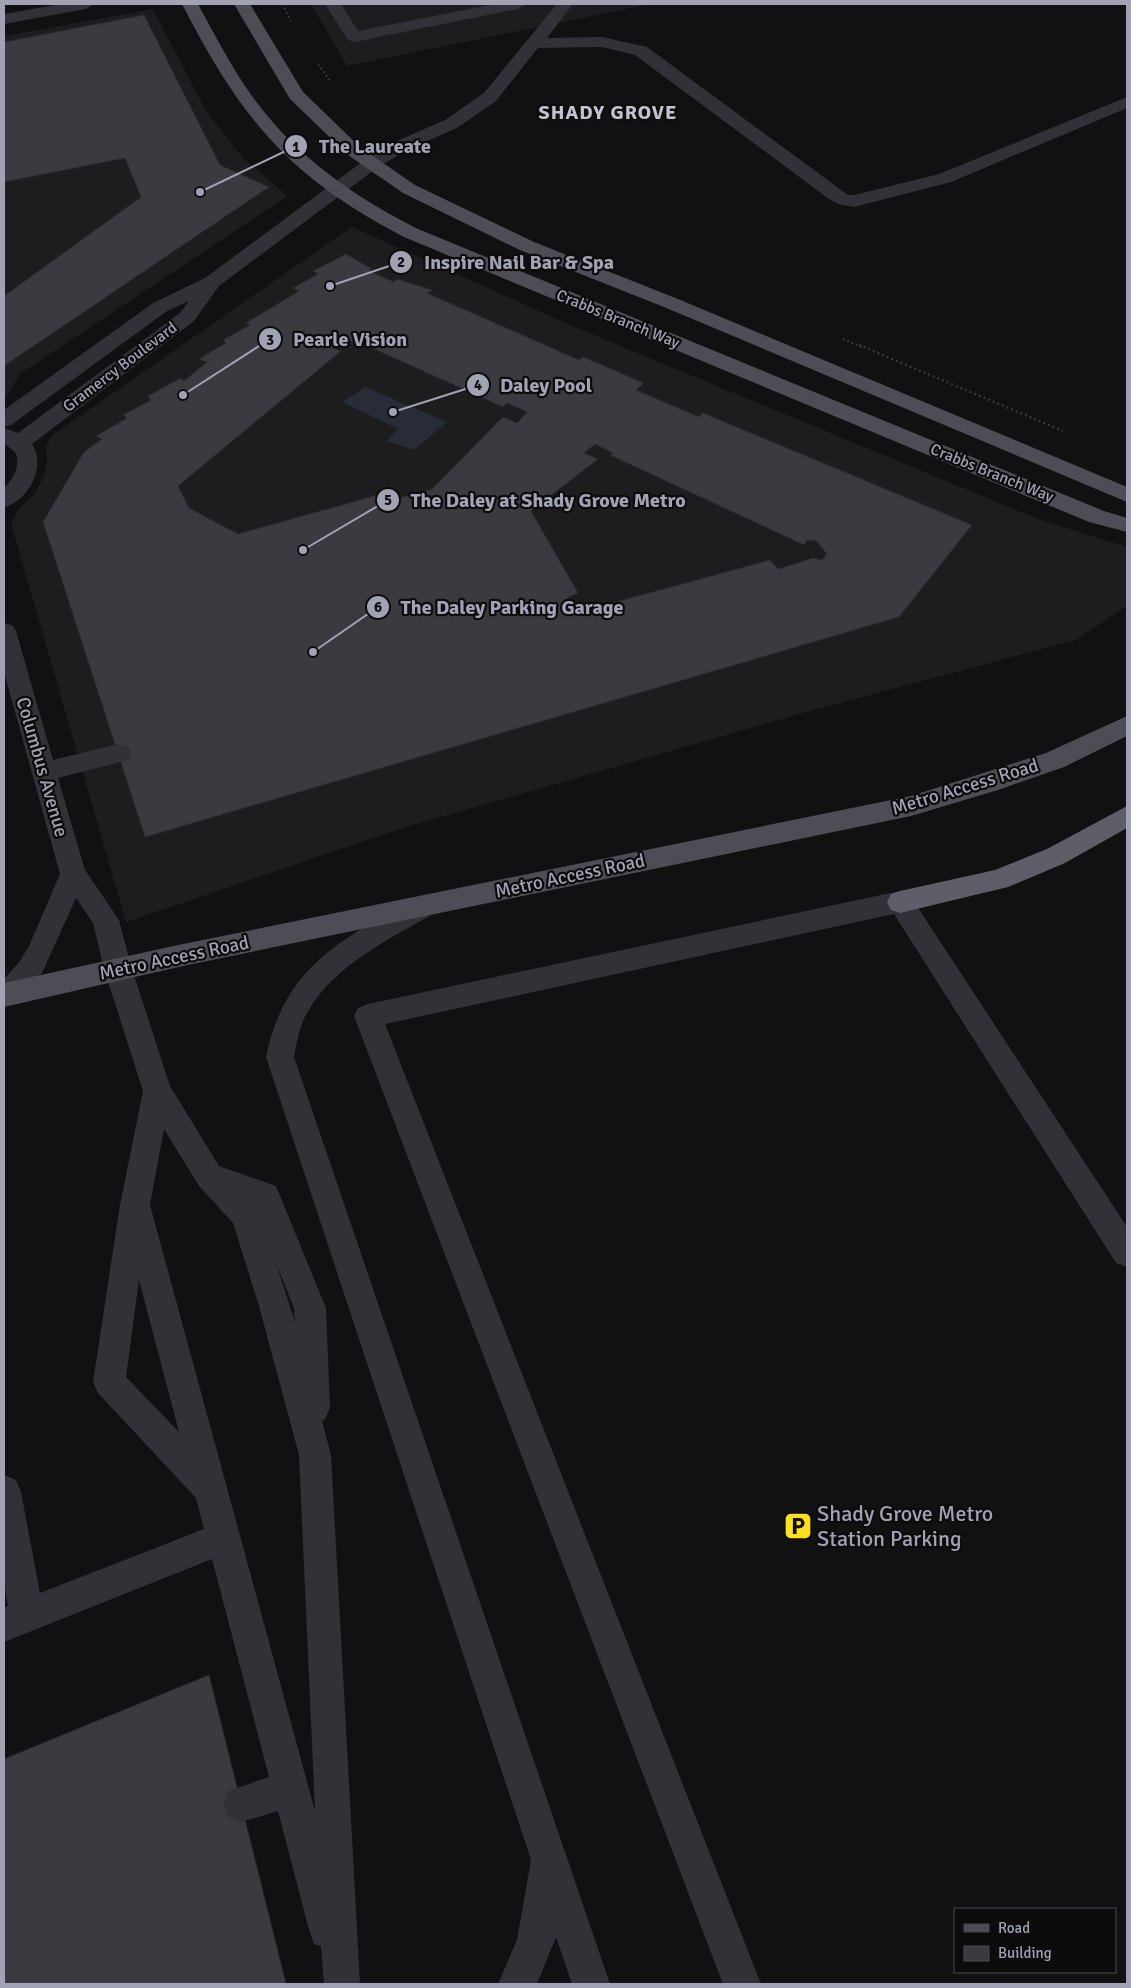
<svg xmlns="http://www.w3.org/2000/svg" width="1131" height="1988" viewBox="0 0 1131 1988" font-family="Signika,sans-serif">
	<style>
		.built { fill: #1d1c1f }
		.water { fill: #272c36 }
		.building { fill: #3a3a40; stroke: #2b2a2e; fill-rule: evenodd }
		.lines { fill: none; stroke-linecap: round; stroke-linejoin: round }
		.path-far1 { stroke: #37383e; stroke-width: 2; stroke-dasharray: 2 2.5; stroke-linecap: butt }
		.path { stroke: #37383e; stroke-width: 2.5; stroke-dasharray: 2 3; stroke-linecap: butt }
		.minor { fill: #323137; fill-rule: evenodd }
		.major { fill: #4d4d56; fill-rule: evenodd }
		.highway { fill: #5d5e68; fill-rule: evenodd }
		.labels { text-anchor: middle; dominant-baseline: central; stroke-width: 4.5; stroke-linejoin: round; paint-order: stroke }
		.far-street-label { font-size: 16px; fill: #a1a3b4; stroke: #0c0c0d }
		.street-label { font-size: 19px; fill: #a1a3b4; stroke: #0c0c0d }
		.far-district-label { font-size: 20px; font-weight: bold; letter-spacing: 1px; fill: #c2c3d0; stroke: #0c0c0d }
		.near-poi-label { font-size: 22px; fill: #a1a3b4; stroke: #0c0c0d; text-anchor: start }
		.leader { fill: none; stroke: #a1a3b4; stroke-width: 2 }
		.callout-dot { fill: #a1a3b4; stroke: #0c0c0d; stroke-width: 2 }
		.mark-label { font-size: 15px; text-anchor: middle; font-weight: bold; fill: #111 }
		.callout-label { font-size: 20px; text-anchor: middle; font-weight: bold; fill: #a1a3b4; stroke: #0c0c0d; stroke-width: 4.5; stroke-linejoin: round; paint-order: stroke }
	</style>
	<rect width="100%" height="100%" fill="#111012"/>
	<!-- built -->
	<g class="built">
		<polygon points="311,4 651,4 347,66"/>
		<polygon points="153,9 206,111 244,159 288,196 20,374 4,400 4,36"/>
		<polygon points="352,227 575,327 1038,519 1127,547 1127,606 1076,640 810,711 403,828 126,922 11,524 18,510 35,493 43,478 47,461 46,447 51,436"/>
	</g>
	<!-- water -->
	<polygon class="water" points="365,387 447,422 414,450 387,441 398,429 342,402"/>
	<!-- building -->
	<g class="building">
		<polygon points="144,15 220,165 269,187 4,366 4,296 141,197 125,158 4,182 4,42"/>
		<path d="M346 254 372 269 369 271 394 282 397 279 432 290 427 293 579 360 583 357 644 383 636 390 699 417 703 413 972 525 899 617 145 837 43 522 84 452 102 439 96 436 127 418 123 415 151 400 148 396 181 378 184 381 207 362 199 359 226 343 223 340 250 325 246 323 299 291 293 288 318 274 313 271ZM370 339 375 342 370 347 503 407 507 403 527 412 517 423 503 417 432 489 392 500 388 492 238 534 189 508 178 486 341 351 332 348 338 343ZM595 444 613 453 610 455 804 545 807 540 816 541 827 554 822 560 813 558 778 569 770 560 612 603 617 614 607 616 573 606 568 597 578 593 531 511 598 459 584 453Z"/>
		<polygon points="209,1675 286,1984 4,1984 4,1759"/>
	</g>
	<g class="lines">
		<!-- path-far1 -->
		<g class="path-far1">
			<polyline points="282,4 291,21"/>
			<polyline points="318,64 330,81"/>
			<polyline points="843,339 862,347"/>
		</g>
		<!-- path -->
		<polyline class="path" points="859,345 1063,431"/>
		<!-- minor -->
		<g class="minor">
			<polygon points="61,4 94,4 86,9 4,24 4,14"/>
			<polygon points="325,4 341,4 358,31 495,4 526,4 518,9 354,42 348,40"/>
			<path d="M557 4H573L547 38 602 37 647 47 848 195H854L939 174 1127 97V108L951 182 854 207 838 204 829 199 635 55 602 47 538 48 496 101 457 128 409 149 378 167 219 286 194 321 32 444C47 467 28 501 4 507V488C14 478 21 466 15 452L4 443V428L18 433 180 313 189 301 167 311 11 425 4 427V410L153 303 205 278 366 159 397 141 445 120 484 93Z"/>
			<path d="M4 623 12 625 16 631 53 760 119 744 128 746 131 753 128 760 58 778 85 870 119 920 132 969 170 1086 219 1166 276 1186 326 1308 330 1408 325 1419 322 1421 331 1455 360 1984H324L321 1946 314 1944 309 1930 278 1811 241 1822 228 1817 223 1804 228 1791 269 1777 212 1559 4 1642V1608L8 1606 4 1583V1475L16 1480 21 1492 40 1593 204 1529 196 1498 98 1393 93 1382 120 1205 143 1091 104 969 93 923 76 898 42 973 17 1003 4 1006V979L20 961 29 946 60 874 4 672ZM164 1129 199 1186 233 1223 259 1306 299 1455 315 1811 150 1205ZM276 1263 294 1308 295 1322ZM139 1280 179 1432 126 1377Z"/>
			<polygon points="900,891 909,894 1127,1227 1127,1267 1116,1263 894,914 385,1024 761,1984 723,1984 354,1016 358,1008 368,1004"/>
			<path d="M424 895 433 898 437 906 433 914C389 939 333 966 307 1013 299 1027 297 1042 294 1057L610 1984H572L556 1937 537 1984H498L517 1940 531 1860 266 1057C284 967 341 940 415 898Z"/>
		</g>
		<!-- major -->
		<g class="major">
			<path d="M182 4H198C215 35 231 67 252 96 295 156 353 196 418 229L1104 511 1127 518V532L1089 522 404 237C289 177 241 119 182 4Z"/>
			<polygon points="234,4 250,4 303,92 360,147 415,185 534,242 678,299 1127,487 1127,502 664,307 520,250 403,193 348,155 290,99"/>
			<polygon points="1127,716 1127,736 1064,767 998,790 911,816 183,966 4,1007 4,983 183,944 911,796 1046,753"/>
		</g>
		<!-- highway -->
		<polygon class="highway" points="1127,806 1127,828 1065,863 1008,887 900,913 891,910 887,902 891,894 900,891 995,870 1047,849"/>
	</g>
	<!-- icons -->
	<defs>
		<symbol id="parking-square" viewBox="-11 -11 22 22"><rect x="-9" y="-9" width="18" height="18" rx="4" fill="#fbdf20" stroke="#0c0c0d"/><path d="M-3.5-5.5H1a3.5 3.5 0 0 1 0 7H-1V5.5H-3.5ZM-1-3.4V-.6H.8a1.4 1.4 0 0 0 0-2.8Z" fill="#111"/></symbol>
	</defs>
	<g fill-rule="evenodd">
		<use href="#parking-square" x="782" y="1510" width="32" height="32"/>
	</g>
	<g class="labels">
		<!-- far-street labels -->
		<g class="far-street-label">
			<text transform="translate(618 319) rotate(22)">Crabbs Branch Way</text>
			<text transform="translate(120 367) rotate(-37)">Gramercy Boulevard</text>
			<text transform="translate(992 473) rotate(22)">Crabbs Branch Way</text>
		</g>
		<!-- street labels -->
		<g class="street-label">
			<text transform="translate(42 767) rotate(74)">Columbus Avenue</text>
			<text transform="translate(965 787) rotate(-17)">Metro Access Road</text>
			<text transform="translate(570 876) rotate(-12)">Metro Access Road</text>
			<text transform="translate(174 958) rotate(-12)">Metro Access Road</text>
		</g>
		<!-- far-district labels -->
		<g class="far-district-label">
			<text x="608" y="112">SHADY GROVE</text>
		</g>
		<!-- near-poi labels -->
		<g class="near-poi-label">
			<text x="817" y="1513">Shady Grove Metro<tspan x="817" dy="25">Station Parking</tspan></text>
		</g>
	</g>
	<!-- callouts -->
	<path class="leader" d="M200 192L296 146M330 286L401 262M183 395L270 339M393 412L478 385M303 550L388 500M313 652L378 607"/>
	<g class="callout-dot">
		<circle cx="200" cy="192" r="5"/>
		<circle cx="330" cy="286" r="5"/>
		<circle cx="183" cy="395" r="5"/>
		<circle cx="393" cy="412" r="5"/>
		<circle cx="303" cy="550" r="5"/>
		<circle cx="313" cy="652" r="5"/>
		<circle cx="296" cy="146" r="12"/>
		<circle cx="401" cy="262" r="12"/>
		<circle cx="270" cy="339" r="12"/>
		<circle cx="478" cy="385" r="12"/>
		<circle cx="388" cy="500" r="12"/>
		<circle cx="378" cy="607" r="12"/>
	</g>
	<g class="mark-label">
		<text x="296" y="152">1</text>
		<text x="401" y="267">2</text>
		<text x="270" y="345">3</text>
		<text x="478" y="390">4</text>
		<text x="388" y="505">5</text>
		<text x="378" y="612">6</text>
	</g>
	<g class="callout-label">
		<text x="375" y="153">The Laureate</text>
		<text x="519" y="269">Inspire Nail Bar &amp; Spa</text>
		<text x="350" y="346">Pearle Vision</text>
		<text x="546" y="392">Daley Pool</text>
		<text x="548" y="507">The Daley at Shady Grove Metro</text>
		<text x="512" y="614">The Daley Parking Garage</text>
	</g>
	<!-- border -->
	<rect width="1131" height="1988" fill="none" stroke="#a1a3b4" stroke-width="10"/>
	<!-- legend -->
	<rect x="954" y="1908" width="162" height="65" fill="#0c0c0d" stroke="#484850"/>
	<rect x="964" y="1924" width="25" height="8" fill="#4d4d56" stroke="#484850"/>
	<text x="998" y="1933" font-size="15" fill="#a1a3b4">Road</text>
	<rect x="964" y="1946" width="25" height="15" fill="#3a3a40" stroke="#484850"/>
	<text x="998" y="1958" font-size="15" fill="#a1a3b4">Building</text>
</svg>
